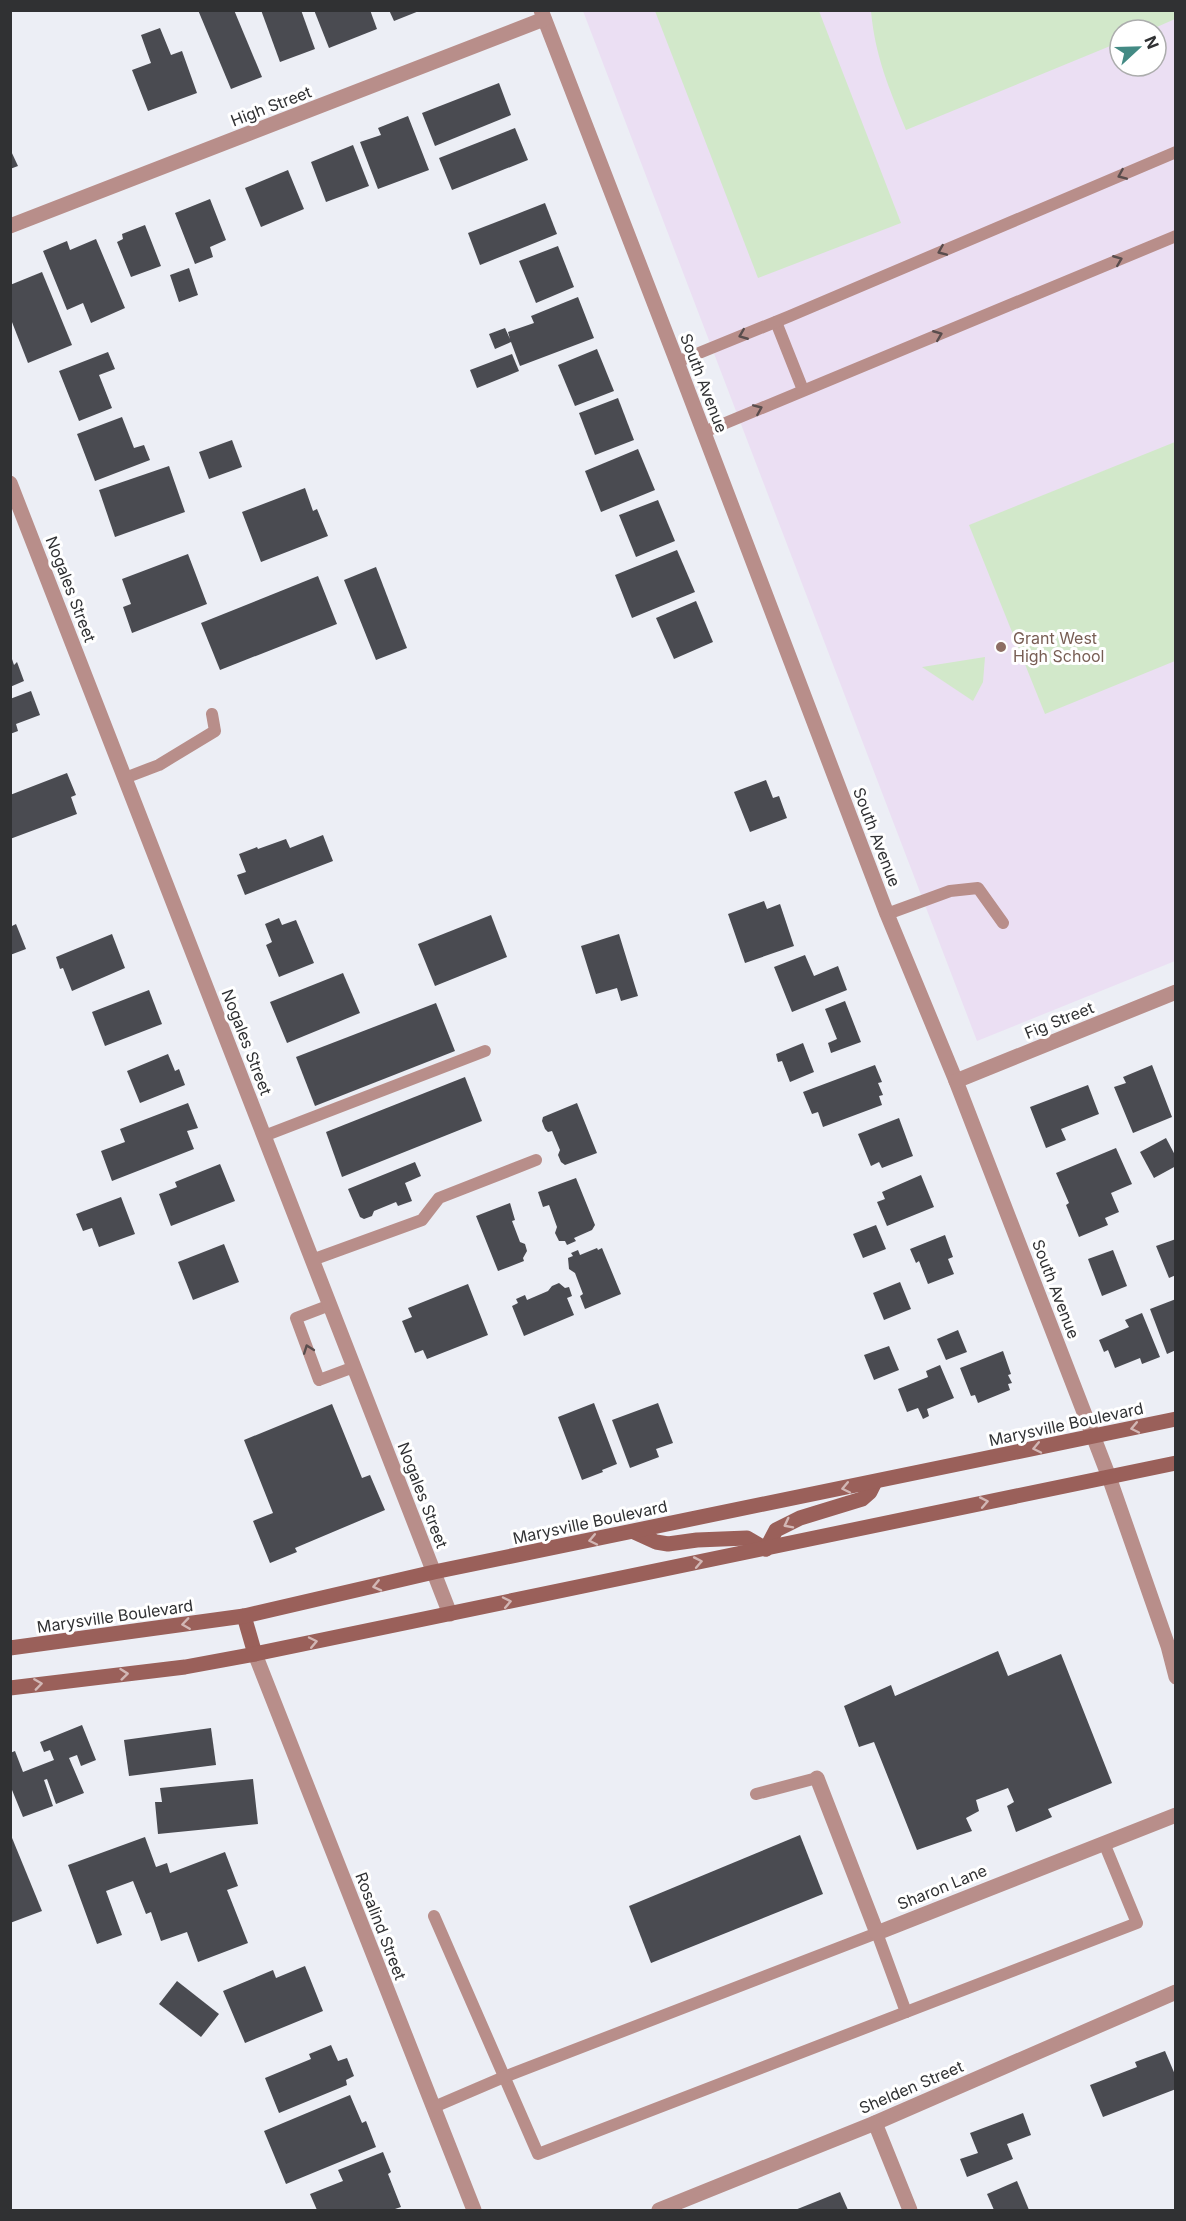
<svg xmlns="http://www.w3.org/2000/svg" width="1186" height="2221" viewBox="0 0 1186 2221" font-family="Inter,sans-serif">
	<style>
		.education { fill: #ebdff3; fill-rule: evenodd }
		.green { fill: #d2e8ca }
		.building { fill: #4a4b51 }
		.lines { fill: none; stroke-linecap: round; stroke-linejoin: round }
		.service { stroke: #b88e8a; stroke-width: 12 }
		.minor { stroke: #b88e8a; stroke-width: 15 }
		.tertiary { stroke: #b88e8a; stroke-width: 15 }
		.secondary { stroke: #9a605a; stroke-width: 15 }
		.oneway { stroke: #594d4d }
		.oneway2 { stroke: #d2b7b5 }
		.education-dot { fill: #8d6e63; stroke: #fff; stroke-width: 2 }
		.labels { text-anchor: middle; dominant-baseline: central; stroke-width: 6; stroke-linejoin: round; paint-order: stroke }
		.street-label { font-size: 16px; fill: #303133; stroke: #fff }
		.education-label { font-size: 16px; fill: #785e54; stroke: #fff; text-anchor: start }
	</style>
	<rect width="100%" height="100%" fill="#eceef5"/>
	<!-- education -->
	<path class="education" d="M583 11H1175V961L977 1041ZM1120 30H1156V66H1120Z"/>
	<!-- green -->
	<g class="green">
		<path d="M1175 10V19L1150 30H1120V42L906 130C889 88 875 56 871 11Z"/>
		<polygon points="655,11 819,11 901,223 758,278"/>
		<polygon points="1175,442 1175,661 1045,714 969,525"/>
		<polygon points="985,657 983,682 973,701 922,667"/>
	</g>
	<!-- building -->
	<g class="building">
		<polygon points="198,10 234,10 262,77 231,89"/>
		<polygon points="261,10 301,10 315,49 280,62"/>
		<polygon points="314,10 370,10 377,29 329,48"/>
		<polygon points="389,10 419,10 419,11 394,21"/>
		<polygon points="160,28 171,55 182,51 197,93 148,111 132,70 151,63 141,35"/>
		<polygon points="499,83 511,115 435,146 422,113"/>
		<polygon points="408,116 429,170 378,189 360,142 381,135 378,128"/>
		<polygon points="515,128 528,160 452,190 439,158"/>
		<polygon points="353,145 369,186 326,202 311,162"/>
		<polygon points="10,149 18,166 10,169"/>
		<polygon points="288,170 304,209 261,227 245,188"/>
		<polygon points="210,199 226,240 210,247 213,257 195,264 175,213"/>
		<polygon points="545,203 557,234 480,265 468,233"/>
		<polygon points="145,225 161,266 131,277 117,242 123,239 122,234"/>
		<polygon points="96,239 125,308 91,323 83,303 67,310 43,251 67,241 70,250"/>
		<polygon points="558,246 574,287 536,303 519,261"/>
		<polygon points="189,268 198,295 179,302 170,275"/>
		<polygon points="42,272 72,345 28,363 10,317 10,285"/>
		<polygon points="578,297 594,338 520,366 511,342 495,349 489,334 505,328 510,339 508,332 534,323 531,316"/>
		<polygon points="597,349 614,391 575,406 558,365"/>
		<polygon points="108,352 115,369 99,375 112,408 79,421 59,371"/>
		<polygon points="512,354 519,371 477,388 470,370"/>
		<polygon points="618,398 634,440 595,455 579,413"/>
		<polygon points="122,417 134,448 144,445 150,460 95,481 77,434"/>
		<polygon points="232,440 242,467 209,479 199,452"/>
		<polygon points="638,449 655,490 601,512 585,471"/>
		<polygon points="169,466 185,512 115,537 99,490"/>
		<polygon points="305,488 313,511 317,509 328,536 261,562 242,512"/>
		<polygon points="658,500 675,541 636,557 619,515"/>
		<polygon points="677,550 695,592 632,618 615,575"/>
		<polygon points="188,554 207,604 132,633 123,607 131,604 122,579"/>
		<polygon points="376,567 407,648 376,660 344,580"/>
		<polygon points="318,576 337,624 220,670 201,623"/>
		<polygon points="696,601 713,642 674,659 656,618"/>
		<polygon points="11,656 14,665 17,662 24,681 10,687"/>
		<polygon points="31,691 40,715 16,724 18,731 10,734 10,699"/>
		<polygon points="67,773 76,795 71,797 77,814 10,839 10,795"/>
		<polygon points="766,780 773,798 779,796 787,818 750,832 734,792"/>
		<polygon points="323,835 333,861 245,895 237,875 246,872 239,854 257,847 258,849 286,839 290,848"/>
		<polygon points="764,901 767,909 780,904 794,946 745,963 728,914"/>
		<polygon points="491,915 507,957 435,986 418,944"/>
		<polygon points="279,918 282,925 296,920 314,963 279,977 266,945 272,942 265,924"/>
		<polygon points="16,924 26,949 10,955 10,927"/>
		<polygon points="112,934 125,968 72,991 63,968 60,969 56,957"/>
		<polygon points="619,934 638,996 621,1001 617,988 596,994 581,946"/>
		<polygon points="805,955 814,976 838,966 847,990 792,1012 774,967"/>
		<polygon points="343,973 360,1013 287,1043 270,1002"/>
		<polygon points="149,990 162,1024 105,1046 92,1012"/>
		<polygon points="845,1001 861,1042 831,1053 828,1043 837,1039 825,1009"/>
		<polygon points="436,1003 455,1051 315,1106 296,1057"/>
		<polygon points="803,1043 814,1072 790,1082 782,1061 778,1062 776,1054"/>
		<polygon points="168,1054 175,1071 179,1069 185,1085 140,1103 127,1071"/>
		<polygon points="875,1065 882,1082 878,1083 883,1095 879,1096 882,1105 823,1127 818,1112 812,1114 803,1092"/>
		<polygon points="1152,1065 1172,1117 1133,1133 1114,1087 1126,1083 1123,1077"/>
		<polygon points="465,1077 482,1121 342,1177 326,1132"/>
		<polygon points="1088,1085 1099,1114 1061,1129 1066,1140 1046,1148 1030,1107"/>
		<polygon points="188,1103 198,1128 187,1131 194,1149 112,1181 101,1151 125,1142 120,1129"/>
		<polygon points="577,1103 597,1153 565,1165 561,1162 558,1155 560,1150 552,1131 548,1132 545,1129 542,1121 543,1117"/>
		<polygon points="899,1118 913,1156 882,1168 879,1162 871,1166 858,1134"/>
		<polygon points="1166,1138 1176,1157 1176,1166 1154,1178 1140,1152"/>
		<polygon points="1116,1148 1132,1184 1111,1193 1119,1212 1105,1218 1108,1225 1079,1237 1066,1205 1069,1203 1056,1173"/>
		<polygon points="415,1162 421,1176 405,1183 412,1201 398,1206 396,1202 374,1211 372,1216 364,1219 360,1217 348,1189"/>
		<polygon points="220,1164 235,1201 171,1226 159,1194 177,1187 175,1182"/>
		<polygon points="921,1175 934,1207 887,1226 877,1202 885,1199 882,1192"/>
		<polygon points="576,1178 595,1225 592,1230 574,1238 576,1241 567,1245 565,1241 559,1241 555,1233 557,1227 549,1205 543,1207 538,1192"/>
		<polygon points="121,1197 135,1234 99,1247 92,1228 83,1231 76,1214"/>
		<polygon points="510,1203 515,1220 512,1221 520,1242 525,1244 527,1251 523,1258 524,1261 498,1271 476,1216"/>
		<polygon points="876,1225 886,1249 863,1258 853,1234"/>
		<polygon points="945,1235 953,1257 948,1259 954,1274 928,1284 919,1261 916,1263 910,1249"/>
		<polygon points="1176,1239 1176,1275 1169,1278 1156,1246"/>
		<polygon points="224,1244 239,1282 193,1300 178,1262"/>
		<polygon points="597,1248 598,1250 602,1248 621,1294 585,1309 580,1296 583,1294 575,1273 569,1269 568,1258 573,1256 571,1253 578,1250 580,1255"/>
		<polygon points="1113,1250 1127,1286 1102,1296 1088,1259"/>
		<polygon points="900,1282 911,1309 884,1320 873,1293"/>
		<polygon points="559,1283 565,1288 569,1287 572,1296 567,1298 574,1315 524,1336 512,1306 518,1303 516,1299 525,1295 527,1300 548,1291 552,1286"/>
		<polygon points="468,1284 488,1335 427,1359 423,1350 415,1353 402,1321 412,1317 408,1308"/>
		<polygon points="1176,1299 1176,1350 1167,1354 1150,1309"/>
		<polygon points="1142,1313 1160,1357 1142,1364 1140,1358 1115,1368 1108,1350 1104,1352 1099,1340 1129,1327 1125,1320"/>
		<polygon points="958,1330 967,1352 946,1360 937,1339"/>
		<polygon points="889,1346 899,1370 874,1380 864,1355"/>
		<polygon points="1003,1351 1011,1374 1008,1375 1012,1383 1008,1384 1010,1390 978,1403 975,1395 971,1396 960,1368"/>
		<polygon points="940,1365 954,1398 927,1409 929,1416 923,1419 918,1408 907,1412 898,1389 928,1377 926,1371"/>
		<polygon points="594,1403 617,1464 602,1470 603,1472 582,1480 558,1417"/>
		<polygon points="658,1403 673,1443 656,1449 659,1457 630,1468 612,1420"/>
		<polygon points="332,1404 362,1478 370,1475 385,1510 295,1548 297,1552 270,1563 253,1521 273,1513 244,1440"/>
		<polygon points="998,1651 1008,1676 1061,1654 1112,1783 1048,1809 1052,1817 1016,1832 1007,1806 1014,1802 1008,1788 976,1800 979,1811 966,1818 972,1831 917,1850 874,1742 859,1747 844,1706 891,1685 895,1696"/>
		<polygon points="82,1725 96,1760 81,1766 77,1755 69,1758 84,1793 56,1804 47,1779 44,1780 53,1806 23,1817 10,1785 10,1753 15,1751 23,1772 54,1760 50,1750 44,1752 40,1742"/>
		<polygon points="211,1728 216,1765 129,1776 124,1740"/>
		<polygon points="253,1779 258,1824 158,1834 155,1802 162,1802 160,1788"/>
		<polygon points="10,1833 42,1911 10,1923"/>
		<polygon points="800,1835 823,1894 651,1963 629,1906"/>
		<polygon points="145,1837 156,1867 167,1863 170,1873 225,1852 238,1886 227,1890 248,1943 198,1962 187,1932 161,1941 151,1912 146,1914 133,1881 106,1891 122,1935 97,1944 68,1865"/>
		<polygon points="305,1966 323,2011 245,2043 223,1991 273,1970 276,1978"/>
		<polygon points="177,1981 219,2014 201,2037 159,2004"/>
		<polygon points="331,2045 338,2061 347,2058 354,2076 346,2080 347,2085 279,2113 265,2078 311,2059 309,2054"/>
		<polygon points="1165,2051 1176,2077 1176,2089 1103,2117 1090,2085 1137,2067 1135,2062"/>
		<polygon points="350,2095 362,2123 366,2121 376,2147 286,2184 264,2131"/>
		<polygon points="1023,2113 1031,2135 1007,2144 1013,2159 967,2177 960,2159 978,2153 970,2133"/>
		<polygon points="383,2152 391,2172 388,2174 401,2207 392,2210 317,2210 310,2194 343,2181 338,2170"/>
		<polygon points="1017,2181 1029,2210 994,2210 987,2194"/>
		<polygon points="840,2192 848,2210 795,2210"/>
	</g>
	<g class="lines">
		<!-- service -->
		<g class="service">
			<polyline points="776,322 803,390"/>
			<polyline points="677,362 790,316 1176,152"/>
			<polyline points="704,432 1176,236"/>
			<polyline points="125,778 159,765 215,731 212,714"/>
			<polyline points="887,914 950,891 978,888 1003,923"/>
			<polyline points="264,1136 485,1051"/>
			<polyline points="312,1260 422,1220 439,1198 536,1160"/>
			<polyline points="330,1305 296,1318 319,1380 354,1367"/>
			<polyline points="756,1794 817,1778"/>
			<polyline points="434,1916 538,2154 1137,1923 1104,1843"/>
			<polyline points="434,2107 504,2077 877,1933 906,2012"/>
		</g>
		<!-- minor -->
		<g class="minor">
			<polyline points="541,10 677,362 887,914 956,1081 1109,1477"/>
			<polyline points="10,226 544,19"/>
			<polyline points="10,483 450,1614"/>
			<polyline points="956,1081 1176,992"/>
			<polyline points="255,1654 474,2210"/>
			<polyline points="817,1778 877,1933 1176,1815"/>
			<polyline points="875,2123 910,2210"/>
			<polyline points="659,2210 875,2123 1176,1992"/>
		</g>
		<!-- tertiary -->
		<polyline class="tertiary" points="1109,1477 1168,1646 1176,1677"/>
		<!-- secondary -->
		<g class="secondary">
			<polyline points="634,1532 656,1542 668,1544 697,1540 747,1538 766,1549"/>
			<polyline points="766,1549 776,1530 800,1518 862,1499 870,1492 875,1482"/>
			<polyline points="244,1616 255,1654"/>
			<polyline points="10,1648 244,1616 434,1572 1176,1419"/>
			<polyline points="10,1688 185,1667 255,1654 1176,1463"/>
		</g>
	</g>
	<!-- one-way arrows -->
	<defs><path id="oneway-chevron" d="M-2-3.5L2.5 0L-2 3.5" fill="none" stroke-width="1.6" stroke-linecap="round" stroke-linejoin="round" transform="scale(1.5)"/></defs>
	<g class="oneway">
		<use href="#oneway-chevron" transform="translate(1122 175) rotate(157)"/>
		<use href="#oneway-chevron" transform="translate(942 251) rotate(157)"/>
		<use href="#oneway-chevron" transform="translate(1118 260) rotate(-22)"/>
		<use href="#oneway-chevron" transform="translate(743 335) rotate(158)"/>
		<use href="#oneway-chevron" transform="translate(938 335) rotate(-22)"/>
		<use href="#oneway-chevron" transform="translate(758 409) rotate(-23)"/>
		<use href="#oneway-chevron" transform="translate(308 1349) rotate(-110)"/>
	</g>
	<g class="oneway2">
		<use href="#oneway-chevron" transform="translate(1135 1428) rotate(168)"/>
		<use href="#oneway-chevron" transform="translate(1037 1448) rotate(168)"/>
		<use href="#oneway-chevron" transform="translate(846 1488) rotate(168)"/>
		<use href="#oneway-chevron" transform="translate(984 1502) rotate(-11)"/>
		<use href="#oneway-chevron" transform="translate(788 1524) rotate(153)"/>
		<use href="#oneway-chevron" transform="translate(593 1540) rotate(168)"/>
		<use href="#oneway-chevron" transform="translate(698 1562) rotate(-11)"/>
		<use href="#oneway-chevron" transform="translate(377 1586) rotate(167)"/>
		<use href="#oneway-chevron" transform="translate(507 1602) rotate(-12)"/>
		<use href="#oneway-chevron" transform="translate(186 1624) rotate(172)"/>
		<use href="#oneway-chevron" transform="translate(313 1642) rotate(-12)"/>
		<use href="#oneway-chevron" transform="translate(124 1674) rotate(-6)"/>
		<use href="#oneway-chevron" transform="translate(38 1684) rotate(-8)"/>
	</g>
	<!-- markers -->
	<circle class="education-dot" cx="1001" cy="647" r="6"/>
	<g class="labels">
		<!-- street labels -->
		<g class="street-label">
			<text transform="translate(271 106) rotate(-21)">High Street</text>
			<text transform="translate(704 383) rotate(69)">South Avenue</text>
			<text transform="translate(71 589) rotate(69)">Nogales Street</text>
			<text transform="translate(877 837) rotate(69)">South Avenue</text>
			<text transform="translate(1059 1020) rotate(-22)">Fig Street</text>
			<text transform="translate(247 1042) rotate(69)">Nogales Street</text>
			<text transform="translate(1056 1289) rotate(69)">South Avenue</text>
			<text transform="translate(1066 1424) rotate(-12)">Marysville Boulevard</text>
			<text transform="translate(423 1495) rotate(69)">Nogales Street</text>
			<text transform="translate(590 1522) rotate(-12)">Marysville Boulevard</text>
			<text transform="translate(115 1616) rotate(-8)">Marysville Boulevard</text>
			<text transform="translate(942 1887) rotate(-22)">Sharon Lane</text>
			<text transform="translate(381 1926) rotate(69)">Rosalind Street</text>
			<text transform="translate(911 2087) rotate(-23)">Shelden Street</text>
		</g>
		<!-- education labels -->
		<g class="education-label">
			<text x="1013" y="638">Grant West<tspan x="1013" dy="18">High School</tspan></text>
		</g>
	</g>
	<!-- border -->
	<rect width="1186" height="2221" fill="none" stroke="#303133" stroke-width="24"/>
	<!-- north arrow -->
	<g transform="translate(1138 48) rotate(68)"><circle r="28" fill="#ffffff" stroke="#acadad" stroke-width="1.5"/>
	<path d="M0-4.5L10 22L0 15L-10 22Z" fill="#438a84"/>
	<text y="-9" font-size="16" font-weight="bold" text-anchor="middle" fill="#303133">N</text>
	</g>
</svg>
